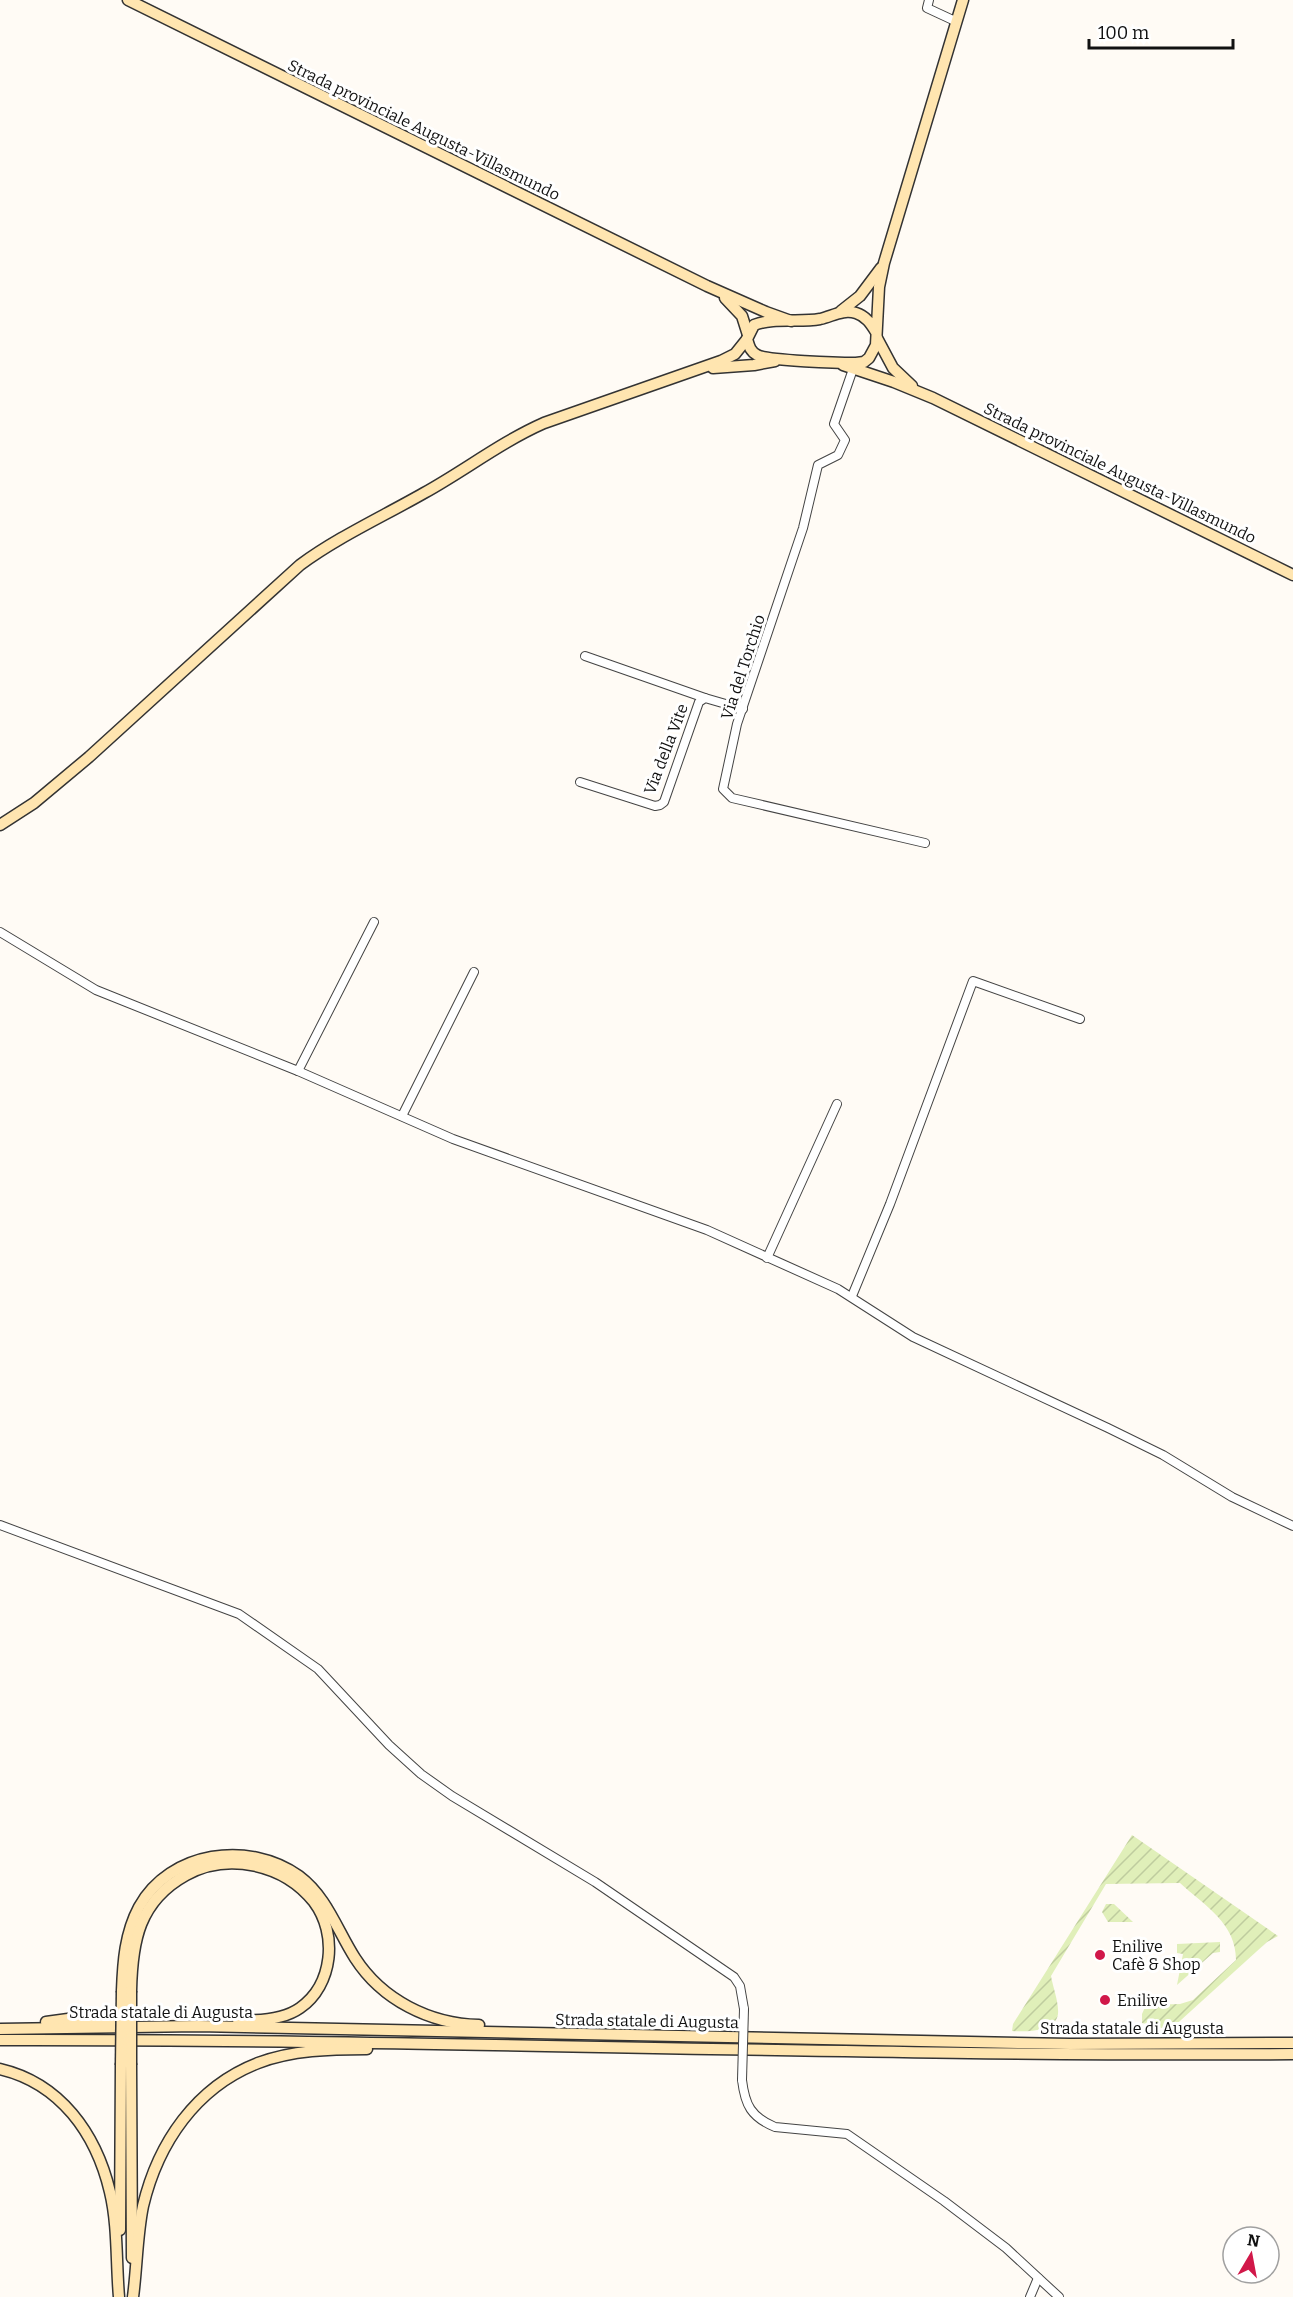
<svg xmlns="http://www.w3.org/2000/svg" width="1293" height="2297" viewBox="0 0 1293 2297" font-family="Bitter,serif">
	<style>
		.garden { fill: url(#garden-furrows) }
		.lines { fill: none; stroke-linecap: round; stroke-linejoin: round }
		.street-casing { stroke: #444; stroke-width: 10 }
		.secondary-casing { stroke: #333; stroke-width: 13 }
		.street { stroke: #fff; stroke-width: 8 }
		.secondary { stroke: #ffe5b0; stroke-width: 10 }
		.street-bridge-casing { stroke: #444; stroke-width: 10; stroke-linecap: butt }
		.secondary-bridge-casing { stroke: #333; stroke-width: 13; stroke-linecap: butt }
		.street-bridge { stroke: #fff; stroke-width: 8 }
		.secondary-bridge { stroke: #ffe5b0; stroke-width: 10 }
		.poi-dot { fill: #d11849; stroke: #fff; stroke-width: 2 }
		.labels { text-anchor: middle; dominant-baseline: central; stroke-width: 6; stroke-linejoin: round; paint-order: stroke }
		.street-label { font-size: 16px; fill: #111; stroke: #fff }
		.poi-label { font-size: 16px; fill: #111; stroke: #fff; text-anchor: start }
	</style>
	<defs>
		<pattern id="garden-furrows" width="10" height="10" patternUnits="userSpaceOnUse" patternTransform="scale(1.5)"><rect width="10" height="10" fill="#e0efb9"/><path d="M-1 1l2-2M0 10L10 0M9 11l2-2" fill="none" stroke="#bfcc9e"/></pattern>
	</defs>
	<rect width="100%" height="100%" fill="#fffbf5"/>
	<!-- garden -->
	<g class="garden">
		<path d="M1132 1835 1278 1936 1267 1942 1170 2030 1142 2023V2014L1146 2005 1180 2004 1193 2000 1236 1960C1236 1923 1205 1906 1180 1883L1106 1884 1051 1976C1053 1988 1059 2002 1058 2014 1056 2032 1025 2032 1012 2031L1013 2024Z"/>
		<polygon points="1106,1904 1114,1904 1133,1922 1108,1922 1102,1912"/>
		<polygon points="1220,1942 1220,1952 1213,1953 1177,1985 1183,1954 1177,1953 1177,1944"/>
	</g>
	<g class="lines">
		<defs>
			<g id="street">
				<polyline points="929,0 927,8 955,21"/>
				<polyline points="853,369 834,424 845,440 838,455 818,465 803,528 737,724 723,789 732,798 925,843"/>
				<polyline points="585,656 705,698"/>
				<polyline points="580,782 655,806 660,805 664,802 699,702 705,698 743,709"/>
				<polyline points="0,932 96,990 298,1071 453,1139 707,1230 838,1289 913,1337 1108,1428 1163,1455 1232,1497 1293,1526"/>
				<polyline points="298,1071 374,922"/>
				<polyline points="402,1116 474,972"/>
				<polyline points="767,1258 837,1104"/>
				<polyline points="852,1296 890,1204 973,981 1080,1019"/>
				<polyline points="0,1525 239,1614 318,1669 389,1745 421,1774 452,1796 595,1882 734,1977 740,1986 744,2009"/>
				<path d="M742 2080C745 2105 751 2117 775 2127L847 2134 944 2201 1006 2248 1059 2297"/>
				<polyline points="1030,2297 1038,2278"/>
			</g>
			<g id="secondary">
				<polyline points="128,0 707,286 766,312 791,321"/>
				<polyline points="725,298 742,316 748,335"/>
				<polyline points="841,311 860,296 881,268"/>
				<path d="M876 332C871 324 866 316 856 313 843 309 833 316 820 319 798 323 775 317 754 325L747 339C749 346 750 351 757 355 768 361 840 363 856 363L864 362 869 358 876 345 879 287 884 263 963 0"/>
				<polyline points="877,338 893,368 912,386"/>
				<polyline points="843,365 894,382 933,398 1293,575"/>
				<polyline points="713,368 754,365 775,361"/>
				<path d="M0 825 34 803 89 757 300 565C338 537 382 517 424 493 464 471 501 442 544 423L721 361 735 354 747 339"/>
				<path d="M122 1991C123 1962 125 1933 139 1907 170 1851 249 1840 299 1876 327 1897 337 1930 355 1958 382 2000 430 2024 479 2025"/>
				<path d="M131 1991C132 1941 139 1901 186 1875 228 1852 284 1864 314 1902 338 1934 333 1985 300 2008 283 2020 258 2021 238 2020"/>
				<polyline points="46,2022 68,2019 129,2019"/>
				<polyline points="0,2029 198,2026 1070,2044 1293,2043"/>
				<path d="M0 2040C431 2039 862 2057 1293 2054"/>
				<polyline points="131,2065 132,2258"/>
				<path d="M0 2069C60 2083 96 2133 110 2192 118 2225 116 2263 119 2297"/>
				<polyline points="120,2230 121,2065"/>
				<path d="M133 2297C137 2267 137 2235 143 2206 158 2143 196 2087 258 2063 292 2050 331 2049 367 2049"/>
			</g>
		</defs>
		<!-- street casing -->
		<use href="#street" class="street-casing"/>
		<!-- secondary casing -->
		<use href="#secondary" class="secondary-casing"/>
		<!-- street -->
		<use href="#street" class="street"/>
		<!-- secondary -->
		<use href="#secondary" class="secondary"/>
		<defs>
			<polyline id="street-bridge" points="742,2080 744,2009"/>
			<g id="secondary-bridge">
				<polyline points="131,1991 131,2065"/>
				<polyline points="121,2065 122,1991"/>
			</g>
		</defs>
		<!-- street-bridge casing -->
		<use href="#street-bridge" class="street-bridge-casing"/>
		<!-- secondary-bridge casing -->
		<use href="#secondary-bridge" class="secondary-bridge-casing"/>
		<!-- street-bridge -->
		<use href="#street-bridge" class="street-bridge"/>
		<!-- secondary-bridge -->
		<use href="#secondary-bridge" class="secondary-bridge"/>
	</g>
	<!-- markers -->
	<g class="poi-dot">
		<circle cx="1100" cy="1955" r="6"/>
		<circle cx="1105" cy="2000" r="6"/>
	</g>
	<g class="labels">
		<!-- street labels -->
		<g class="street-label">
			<text transform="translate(424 130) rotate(26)">Strada provinciale Augusta-Villasmundo</text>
			<text transform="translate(1120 473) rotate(26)">Strada provinciale Augusta-Villasmundo</text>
			<text transform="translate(743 667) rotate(-72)">Via del Torchio</text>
			<text transform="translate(666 749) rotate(-69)">Via della Vite</text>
			<text x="161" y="2012">Strada statale di Augusta</text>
			<text transform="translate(647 2021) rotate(1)">Strada statale di Augusta</text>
			<text x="1132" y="2028">Strada statale di Augusta</text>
		</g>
		<!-- poi labels -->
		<g class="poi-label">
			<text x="1112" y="1946">Enilive<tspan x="1112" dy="18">Cafè &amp; Shop</tspan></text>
			<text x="1117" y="2000">Enilive</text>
		</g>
	</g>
	<!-- north arrow -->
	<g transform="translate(1251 2255) rotate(10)"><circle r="28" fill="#ffffff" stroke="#a0a0a0" stroke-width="1.5"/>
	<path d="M0-4.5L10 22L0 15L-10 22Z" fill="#d11849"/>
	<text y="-9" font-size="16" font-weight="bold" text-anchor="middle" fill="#111111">N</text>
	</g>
	<!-- scale -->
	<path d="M1089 39v9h144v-9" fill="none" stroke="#111111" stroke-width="3"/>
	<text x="1098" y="39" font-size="18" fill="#111111" stroke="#ffffff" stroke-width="4.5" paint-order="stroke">100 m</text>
</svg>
